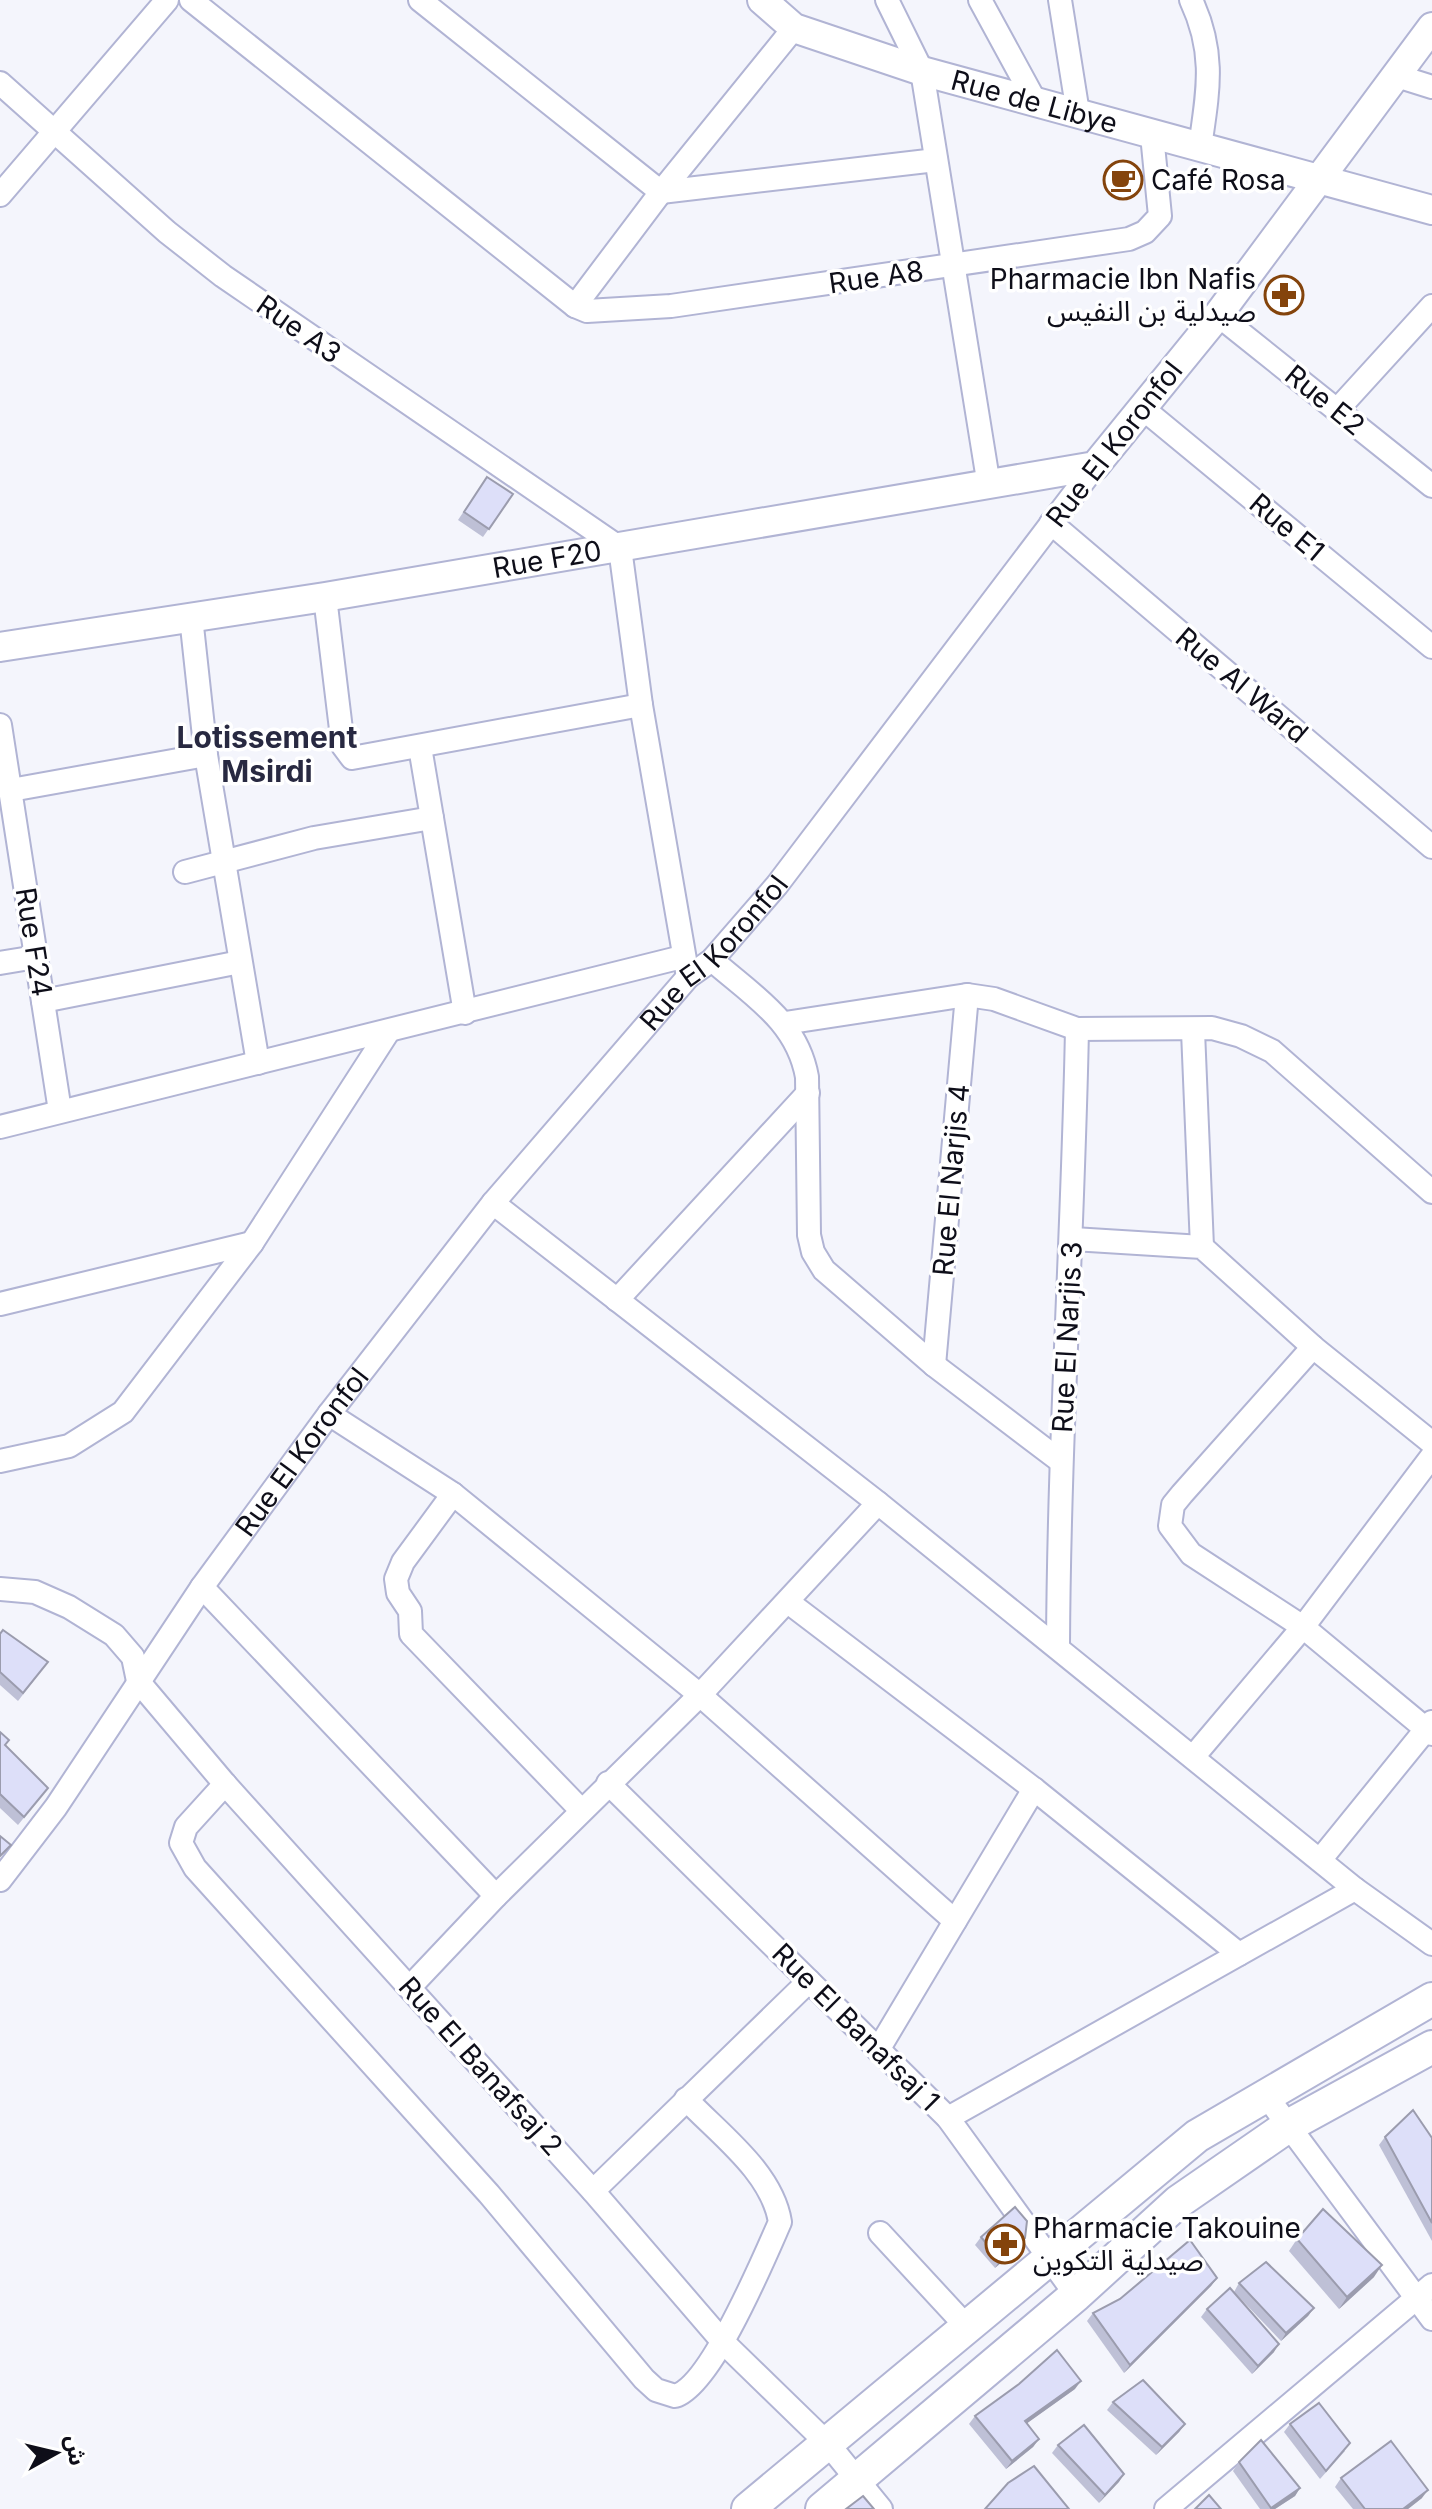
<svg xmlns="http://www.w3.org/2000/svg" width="1432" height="2509" viewBox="0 0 1432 2509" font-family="Inter,'Noto Sans Arabic',sans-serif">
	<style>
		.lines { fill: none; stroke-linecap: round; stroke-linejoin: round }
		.minor-casing { stroke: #b1b4d4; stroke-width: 26 }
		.tertiary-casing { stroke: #b1b4d4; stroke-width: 32 }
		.secondary-casing { stroke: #b1b4d4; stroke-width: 36 }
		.minor { stroke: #fff; stroke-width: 22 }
		.tertiary { stroke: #fff; stroke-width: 28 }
		.secondary { stroke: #fff; stroke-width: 32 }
		.wall { fill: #bec0d6 }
		.shaded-wall { fill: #9b9cae }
		.building { fill: #dddff9; stroke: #9b9cae; stroke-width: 2 }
		.labels { text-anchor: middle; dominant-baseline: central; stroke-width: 7; stroke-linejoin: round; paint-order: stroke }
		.street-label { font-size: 28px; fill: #0e0e19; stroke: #fff }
		.poi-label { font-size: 28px; fill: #0e0e19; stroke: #fff; text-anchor: start }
		.neighbourhood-label { font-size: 30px; font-weight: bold; fill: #282941; stroke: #fff }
	</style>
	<rect width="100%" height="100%" fill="#f4f5fc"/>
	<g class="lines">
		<defs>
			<g id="minor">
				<polyline points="191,0 575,306 587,311 671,306 1129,239 1145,232 1160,216 1152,135"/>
				<polyline points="420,0 661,192 936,160"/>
				<polyline points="887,0 922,71 989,486"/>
				<polyline points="980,0 1035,101"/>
				<polyline points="1060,0 1078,113"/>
				<path d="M1191 0C1216 53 1208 91 1200 147"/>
				<polyline points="1397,76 1432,87"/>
				<polyline points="0,83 167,232 223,276 620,548 641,705 688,977"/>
				<polyline points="0,195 167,0"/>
				<polyline points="575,306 661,192 794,28"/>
				<polyline points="1218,315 1432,486"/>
				<polyline points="1141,407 1432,647"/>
				<polyline points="1338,409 1432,306"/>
				<polyline points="1051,523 1432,847"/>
				<polyline points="325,597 343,746 352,758 641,705"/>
				<polyline points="191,617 206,755 258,1063"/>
				<polyline points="0,725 60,1111"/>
				<polyline points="420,747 465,1013"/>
				<polyline points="11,790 206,755"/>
				<polyline points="185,872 314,838 432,818"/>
				<path d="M712 960C753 996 797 1021 807 1077L809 1235 813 1252 824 1270 934 1365 1059 1460"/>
				<polyline points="0,963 36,957"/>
				<polyline points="43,1001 240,962"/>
				<polyline points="785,1023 967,995 994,999 1077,1029 1212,1028 1241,1036 1272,1051 1432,1192"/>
				<polyline points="1193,1031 1202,1247"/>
				<polyline points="0,1127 682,957"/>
				<polyline points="493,1203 878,1503 1355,1889 1432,1944"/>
				<polyline points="1073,1239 1202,1247 1313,1347 1432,1443"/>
				<polyline points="617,1300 808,1093"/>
				<polyline points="0,1304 252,1243"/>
				<polyline points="1313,1347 1182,1494 1173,1505 1170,1526 1191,1554 1303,1627 1432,1734"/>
				<polyline points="934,1365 967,995"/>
				<polyline points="329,1414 453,1494 700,1695 955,1921"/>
				<polyline points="0,1461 69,1446 123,1412 252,1243 388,1032"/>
				<polyline points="453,1494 403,1562 396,1579 398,1593 410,1611 411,1634 581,1810"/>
				<polyline points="202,1587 496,1896"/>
				<polyline points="0,1589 35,1592 69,1607 114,1635 133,1657 138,1681 225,1784 593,2191 723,2342 829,2445 881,2509"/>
				<polyline points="788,1602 1034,1789 1239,1954"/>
				<path d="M1058 1646C1059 1440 1073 1235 1077 1029"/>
				<polyline points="1193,1757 1303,1627 1432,1456"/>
				<polyline points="608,1783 948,2118 1076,2295"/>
				<path d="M225 1784 186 1827 181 1843 195 1868 489 2194 644 2379 656 2390 675 2396C711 2386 764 2258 780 2222 772 2172 719 2134 686 2099"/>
				<polyline points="1320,1860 1432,1722"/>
				<path id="s1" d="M0 1880 56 1807 202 1587 329 1414 493 1203 688 977 712 960 777 885 1095 466"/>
				<polyline points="410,1987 496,1896 700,1695 878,1503"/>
				<polyline points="878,2050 1034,1789"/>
				<polyline points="1265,2094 1432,2319"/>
				<polyline points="948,2118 1355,1889"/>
				<polyline points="593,2191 809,1981"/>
				<polyline points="880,2233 966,2326"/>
				<polyline points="1166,2509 1432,2285"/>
			</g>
			<g id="tertiary">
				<path id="s2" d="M762 0 794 28 922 71 1432 210"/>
				<path id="s3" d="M0 647 325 597 1095 466 1218 315 1432 27"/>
			</g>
			<g id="secondary">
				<polyline points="748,2509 1197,2136 1432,1999"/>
				<polyline points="822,2509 1076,2295 1178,2202 1288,2126 1432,2047"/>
			</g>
		</defs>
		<!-- minor casing -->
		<use href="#minor" class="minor-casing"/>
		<!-- tertiary casing -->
		<use href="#tertiary" class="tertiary-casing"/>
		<!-- secondary casing -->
		<use href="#secondary" class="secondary-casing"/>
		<!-- minor -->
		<use href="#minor" class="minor"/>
		<!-- tertiary -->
		<use href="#tertiary" class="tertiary"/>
		<!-- secondary -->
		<use href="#secondary" class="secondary"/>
	</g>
	<!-- wall -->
	<g class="wall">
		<polygon points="487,477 513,494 483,537 458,520"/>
		<polygon points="0,1634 48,1662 18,1701 0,1685"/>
		<polygon points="0,1732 9,1740 5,1745 48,1788 18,1825 0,1808"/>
		<polygon points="1385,2137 1432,2138 1432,2241 1379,2145"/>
		<polygon points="981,2237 1025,2238 1020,2246 995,2268 975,2245"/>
		<polygon points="1297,2239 1374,2277 1339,2309 1289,2251"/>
		<polygon points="1217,2278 1211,2286 1124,2373 1087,2321 1093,2313"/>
		<polygon points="1239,2283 1314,2308 1308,2316 1281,2341 1234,2292"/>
		<polygon points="1207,2309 1274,2352 1252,2374 1201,2317"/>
		<polygon points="1075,2389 1027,2423 1039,2439 1033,2447 1006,2469 969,2424 975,2416"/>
		<polygon points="1113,2402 1185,2424 1179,2432 1156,2455 1107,2410"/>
		<polygon points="1290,2424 1345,2451 1320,2479 1284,2432"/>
		<polygon points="1058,2445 1124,2474 1099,2503 1052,2453"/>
		<polygon points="1239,2462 1300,2488 1295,2496 1275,2509 1260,2509 1233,2471"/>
		<polygon points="1341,2478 1422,2498 1408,2509 1353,2509 1335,2487"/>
	</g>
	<!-- shaded-wall -->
	<g class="shaded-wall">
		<polygon points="1025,2238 1020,2246 995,2268 1000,2260"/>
		<polygon points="1382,2265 1374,2277 1339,2309 1347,2297"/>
		<polygon points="1217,2278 1211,2286 1124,2373 1130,2365"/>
		<polygon points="1314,2308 1308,2316 1281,2341 1286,2333"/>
		<polygon points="1279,2344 1274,2352 1252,2374 1258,2366"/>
		<polygon points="1081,2381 1075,2389 1019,2429 1025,2421"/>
		<polygon points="1185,2424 1179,2432 1156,2455 1162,2447"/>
		<polygon points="1039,2439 1033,2447 1006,2469 1012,2461"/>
		<polygon points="1124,2474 1119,2482 1099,2503 1105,2495"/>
		<polygon points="1300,2488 1295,2496 1275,2509 1270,2509"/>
		<polygon points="1428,2490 1422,2498 1408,2509 1403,2509"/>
	</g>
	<!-- building -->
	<g class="building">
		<polygon points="487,477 513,494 489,529 464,512"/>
		<polygon points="3,1630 48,1662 23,1693 0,1672 0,1634"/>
		<polygon points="0,1732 9,1740 5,1745 48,1788 24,1817 0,1794"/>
		<polygon points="0,1836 11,1845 0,1856"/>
		<polygon points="1413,2110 1432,2138 1432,2223 1385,2137"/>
		<polygon points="1015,2207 1027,2221 1025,2238 1000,2260 981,2237"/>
		<polygon points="1323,2209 1382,2265 1347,2297 1297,2239"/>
		<polygon points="1190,2240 1217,2278 1130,2365 1093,2313 1120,2299"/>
		<polygon points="1266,2262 1314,2308 1286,2333 1239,2283"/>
		<polygon points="1230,2288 1279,2344 1258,2366 1207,2309"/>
		<polygon points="1057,2350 1081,2381 1025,2421 1039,2439 1012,2461 975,2416 1019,2384"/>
		<polygon points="1143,2380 1185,2424 1162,2447 1113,2402"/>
		<polygon points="1319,2403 1350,2443 1326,2471 1290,2424"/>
		<polygon points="1084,2425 1124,2474 1105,2495 1058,2445"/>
		<polygon points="1261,2440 1300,2488 1271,2508 1239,2462"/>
		<polygon points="1391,2441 1428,2490 1403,2509 1365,2509 1341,2478"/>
		<polygon points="1034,2466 1069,2509 985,2509 1008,2483"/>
		<polygon points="1209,2495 1221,2509 1195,2509"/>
		<polygon points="863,2496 874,2509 846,2509"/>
	</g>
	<!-- icons -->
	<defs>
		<symbol id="cafe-ring" viewBox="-11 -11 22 22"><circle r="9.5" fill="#fff" stroke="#84440c" stroke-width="1.5"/><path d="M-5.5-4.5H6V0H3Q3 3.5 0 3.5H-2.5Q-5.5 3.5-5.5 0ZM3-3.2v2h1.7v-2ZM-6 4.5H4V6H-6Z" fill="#84440c"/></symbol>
		<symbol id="pharmacy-ring" viewBox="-11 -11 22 22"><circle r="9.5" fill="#fff" stroke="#84440c" stroke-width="1.5"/><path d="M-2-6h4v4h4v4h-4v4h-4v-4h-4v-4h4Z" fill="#84440c"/></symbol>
	</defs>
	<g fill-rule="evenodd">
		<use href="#cafe-ring" x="1101" y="158" width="44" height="44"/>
		<use href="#pharmacy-ring" x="1262" y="273" width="44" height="44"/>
		<use href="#pharmacy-ring" x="983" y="2222" width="44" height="44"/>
	</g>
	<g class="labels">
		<!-- street labels -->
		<g class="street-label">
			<text stroke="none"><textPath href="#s2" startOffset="294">Rue de Libye</textPath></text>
			<text transform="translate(876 277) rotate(-8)">Rue A8</text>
			<text transform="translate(299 329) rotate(35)">Rue A3</text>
			<text transform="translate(1325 400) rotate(39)">Rue E2</text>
			<text transform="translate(1114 444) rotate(-52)">Rue El Koronfol</text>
			<text transform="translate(1287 527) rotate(40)">Rue E1</text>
			<text stroke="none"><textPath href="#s3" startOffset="554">Rue F20</textPath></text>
			<text transform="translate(1242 685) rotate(40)">Rue Al Ward</text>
			<text transform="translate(34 942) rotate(81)">Rue F24</text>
			<text stroke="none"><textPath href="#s1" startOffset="1172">Rue El Koronfol</textPath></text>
			<text transform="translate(951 1180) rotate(-85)">Rue El Narjis 4</text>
			<text transform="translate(1067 1337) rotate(-87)">Rue El Narjis 3</text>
			<text stroke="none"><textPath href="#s1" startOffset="524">Rue El Koronfol</textPath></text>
			<text transform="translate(856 2027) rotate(45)">Rue El Banafsaj 1</text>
			<text transform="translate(481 2066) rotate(48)">Rue El Banafsaj 2</text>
		</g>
		<!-- poi labels -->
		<g class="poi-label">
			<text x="1151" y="180">Café Rosa</text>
			<text x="1256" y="279" text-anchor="end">Pharmacie Ibn Nafis<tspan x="1256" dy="32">صيدلية بن النفيس</tspan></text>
			<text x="1033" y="2228">Pharmacie Takouine<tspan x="1033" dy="32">صيدلية التكوين</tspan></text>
		</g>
		<!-- neighbourhood labels -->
		<g class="neighbourhood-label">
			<text x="267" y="737">Lotissement<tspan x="267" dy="34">Msirdi</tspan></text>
		</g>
	</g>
	<!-- north arrow -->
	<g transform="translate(56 2453) rotate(82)" stroke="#ffffff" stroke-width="6" paint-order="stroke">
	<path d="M0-6L14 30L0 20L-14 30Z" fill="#0e0e19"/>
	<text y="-12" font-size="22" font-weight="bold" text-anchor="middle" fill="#0e0e19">ش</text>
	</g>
</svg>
